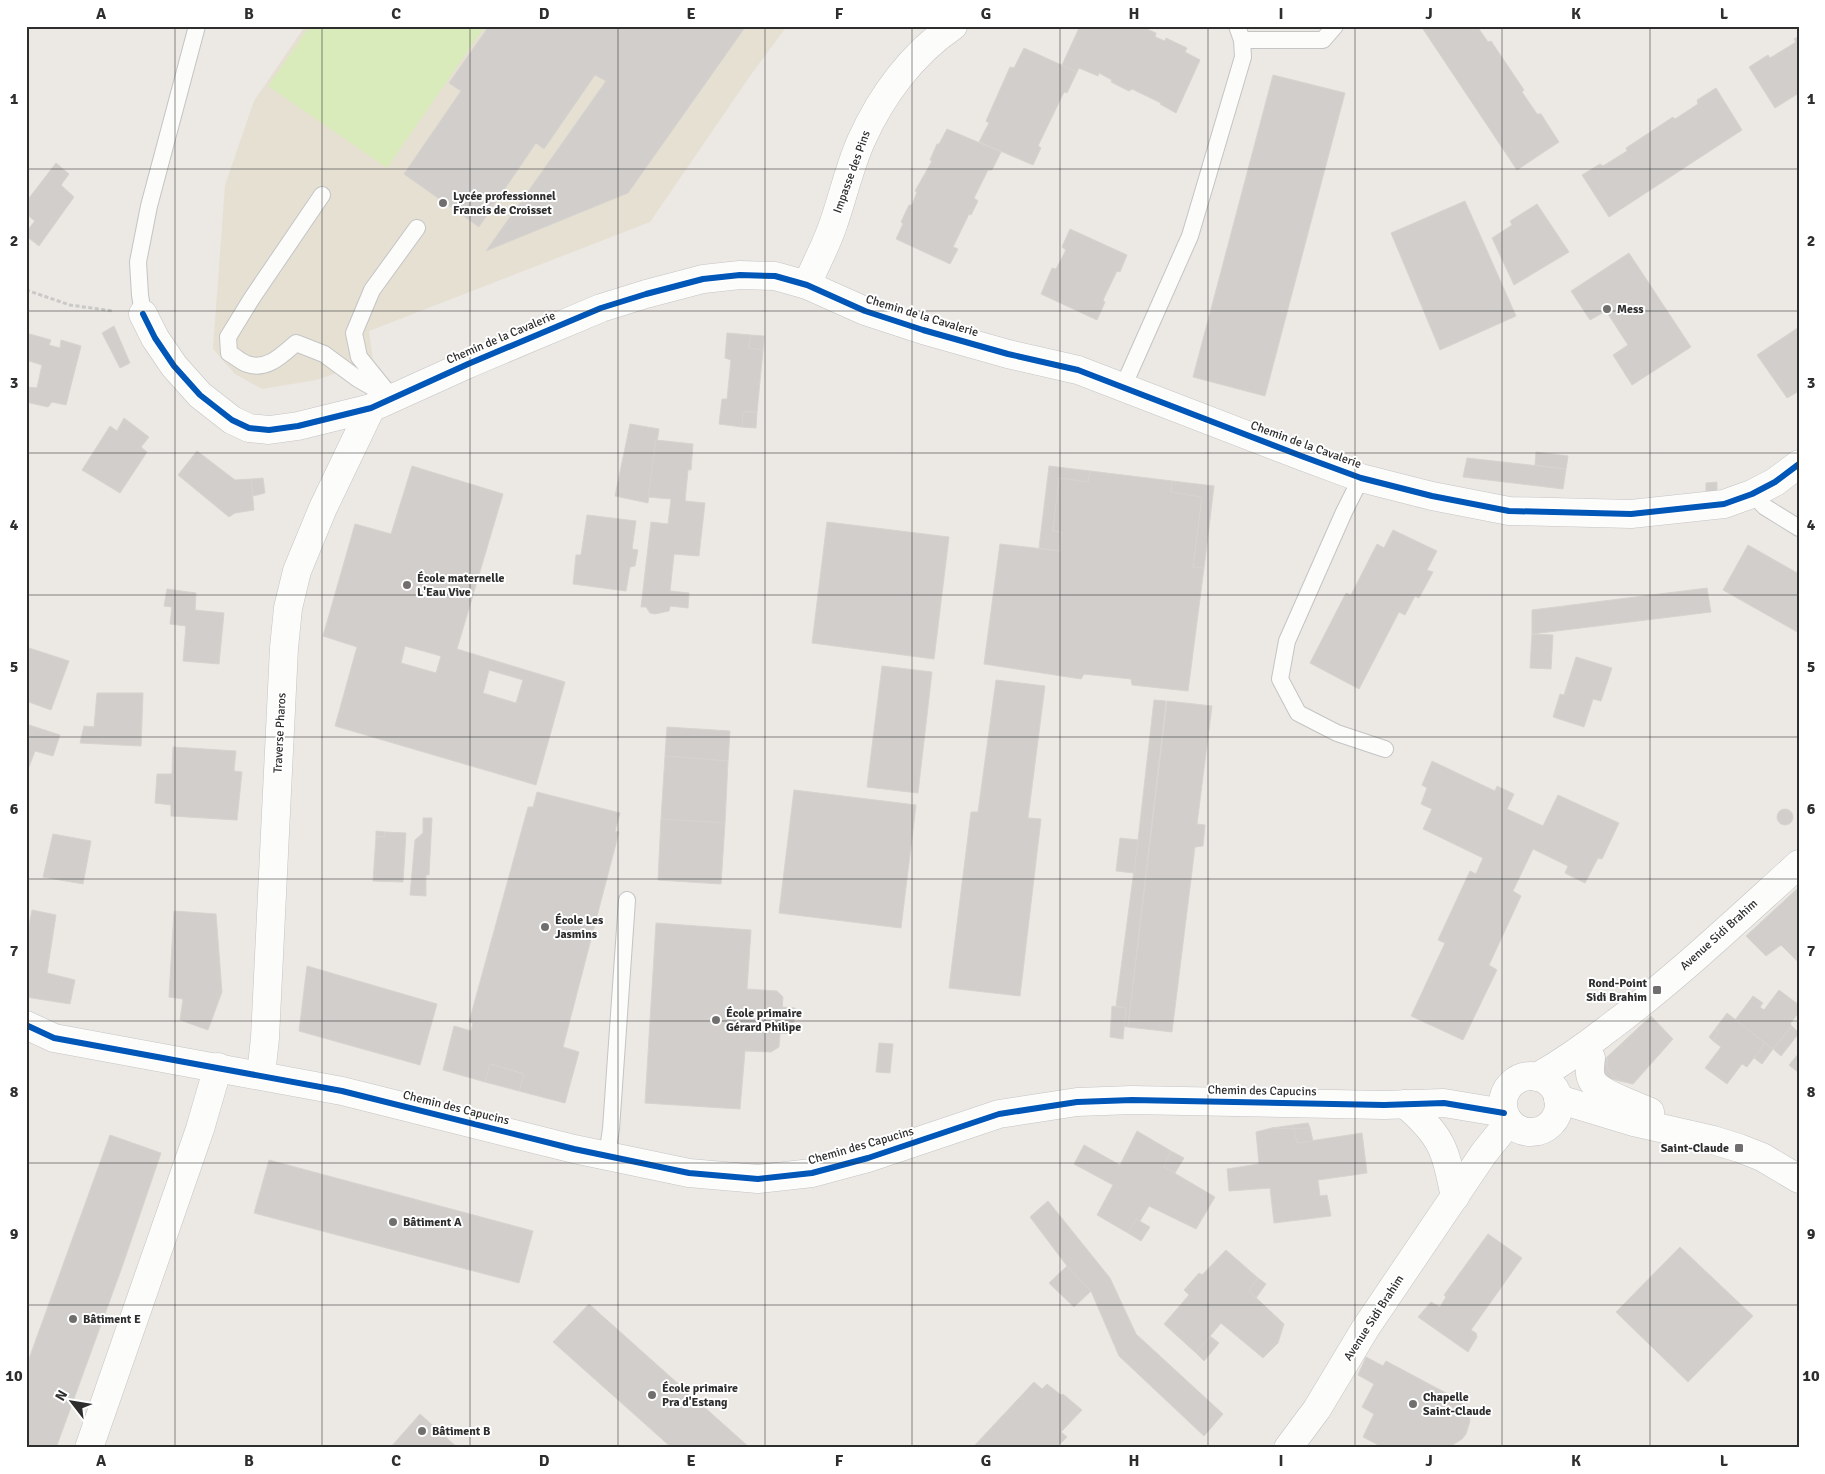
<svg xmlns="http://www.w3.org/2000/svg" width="1825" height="1474" viewBox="0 0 1825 1474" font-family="Signika,sans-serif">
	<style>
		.education { fill: #e6e0d3 }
		.pitch { fill: #d9eabb }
		.building { fill: #d1cecb; stroke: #d7d4d0; fill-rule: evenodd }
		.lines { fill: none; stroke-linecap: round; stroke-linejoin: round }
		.lane-casing { stroke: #c5c4c5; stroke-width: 18 }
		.street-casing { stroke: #c5c4c5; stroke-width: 29 }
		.path { stroke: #c9c9c8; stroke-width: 3; stroke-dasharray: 4 2.5; stroke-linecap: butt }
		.lane { stroke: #fcfcfb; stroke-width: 16 }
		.street { stroke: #fcfcfb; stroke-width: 28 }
		.cycleway-casing { stroke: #fff; stroke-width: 9 }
		.cycleway { stroke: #0057b8; stroke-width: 6 }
		.grid { fill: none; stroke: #2e2e2e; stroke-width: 1; stroke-opacity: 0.55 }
		.poi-dot { fill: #706f6e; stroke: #fff; stroke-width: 2 }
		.labels { text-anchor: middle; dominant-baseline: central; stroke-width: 4; stroke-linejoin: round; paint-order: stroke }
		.street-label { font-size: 12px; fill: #2e2e2e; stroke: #fff }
		.poi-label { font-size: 12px; font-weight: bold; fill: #2e2e2e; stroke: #fff; text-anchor: start }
		.neatline { fill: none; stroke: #2e2e2e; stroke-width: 2 }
		.grid-label { font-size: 16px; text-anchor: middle; font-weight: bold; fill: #2e2e2e }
	</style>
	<rect width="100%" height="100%" fill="#ece8e4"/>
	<!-- education -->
	<polygon class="education" points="305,26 787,26 750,76 650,222 369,331 373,361 316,380 262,389 235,374 213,349 225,185 254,101"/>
	<!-- pitch -->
	<polygon class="pitch" points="310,26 485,26 387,168 268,86"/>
	<!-- building -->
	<g class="building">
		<polygon points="489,26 746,26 628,193 486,251 606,81 595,75 544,149 536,143 479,227 404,174 461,91 449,83"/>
		<polygon points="1080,26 1133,26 1136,28 1140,26 1156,33 1155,37 1165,41 1166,38 1187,48 1185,52 1200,60 1176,113 1160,104 1161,103 1132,89 1129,91 1111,82 1112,80 1099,73 1098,76 1079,68 1077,72 1062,65"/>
		<polygon points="1421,26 1477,26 1488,42 1491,41 1524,90 1522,92 1537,114 1541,114 1559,142 1517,170"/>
		<polygon points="1799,36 1799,93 1775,108 1749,67 1768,55 1770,58 1796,42 1794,39"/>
		<polygon points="1024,48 1077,72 1067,93 1064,92 1038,146 1041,148 1033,165 979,142 989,123 986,121 1010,67 1014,68"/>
		<polygon points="1273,75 1345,93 1265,396 1193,377"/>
		<polygon points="1716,88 1742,130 1609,217 1582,175 1600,164 1603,166 1627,151 1626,148 1673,117 1675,119 1698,104 1697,100"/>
		<polygon points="947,129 1001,152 992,170 988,170 974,198 978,201 971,215 969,214 953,247 958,249 950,264 896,239 903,224 901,222 909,205 912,205 917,192 915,191 932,161 930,160 937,144 939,144"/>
		<polygon points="56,163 69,174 61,185 74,197 39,246 26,236 26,232 35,221 26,214 26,202"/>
		<polygon points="1465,201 1516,316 1440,350 1391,233"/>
		<polygon points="1537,204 1569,252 1514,285 1492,238 1512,225 1510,221"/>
		<polygon points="1070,229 1127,255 1120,272 1117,271 1103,300 1105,302 1097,320 1041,294 1052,268 1056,269 1066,250 1062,247"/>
		<polygon points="1629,253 1691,347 1632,385 1613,355 1628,345 1606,311 1590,320 1571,291"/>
		<polygon points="114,326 130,363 120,368 102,333"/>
		<polygon points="1799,327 1799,391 1787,398 1757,355"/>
		<polygon points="26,333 51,340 49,345 60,348 61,340 81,346 66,405 52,402 48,407 26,402 27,387 37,388 42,365 26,360"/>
		<polygon points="727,333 751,335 749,348 763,350 757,412 743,412 742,427 719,424 722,399 727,399 731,360 725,358"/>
		<polygon points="751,335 764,336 763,350 749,348"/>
		<polygon points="743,412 757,412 756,428 742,427"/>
		<polygon points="124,418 149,437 141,447 147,452 120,493 82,470 110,426 117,431"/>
		<polygon points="630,424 659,429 648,503 615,496"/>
		<polygon points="656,440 693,444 691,470 688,470 685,501 705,503 699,556 674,554 670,591 689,593 688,608 670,606 669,611 655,614 650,613 646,607 641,607 651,522 668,524 671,499 648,497"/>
		<polygon points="197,451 235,480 251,479 254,510 235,513 229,517 178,475"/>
		<polygon points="1536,452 1568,456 1566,469 1535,465"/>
		<polygon points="1467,458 1566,469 1563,489 1463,477"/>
		<path d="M412 466 503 494 457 649 565 682 536 785 335 726 357 647 323 636 355 524 391 534ZM405 646 441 656 436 673 401 663ZM489 670 523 680 516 703 483 693Z"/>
		<polygon points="1049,466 1090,471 1088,482 1059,478 1053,531 1062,532 1060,551 1039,548"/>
		<polygon points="1090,471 1172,481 1171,492 1202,497 1193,567 1204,568 1188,691 1132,685 1131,679 1084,674 1081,679 984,664 1000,544 1060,551 1062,532 1053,531 1059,478 1088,482"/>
		<polygon points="263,478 265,493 253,496 251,479"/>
		<polygon points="1172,481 1214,486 1204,568 1193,567 1202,497 1171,492"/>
		<polygon points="1717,482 1717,492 1706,492 1706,483"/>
		<polygon points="587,515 636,521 632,549 638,550 635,566 630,567 626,591 573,584 576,555 581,555"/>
		<polygon points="827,522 949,537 934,659 812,643"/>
		<polygon points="1393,530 1437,551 1427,570 1433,572 1419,598 1415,596 1405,615 1399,612 1359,689 1310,663 1346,593 1351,595 1377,544 1384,548"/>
		<polygon points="1748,545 1799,574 1799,633 1723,590"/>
		<polygon points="1707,588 1711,612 1532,634 1532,610"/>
		<polygon points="167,589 196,593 195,610 224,613 219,664 183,661 186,626 170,624 172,607 164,606"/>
		<polygon points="1532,634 1553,635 1551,669 1530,668"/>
		<polygon points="26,647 69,661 51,710 26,701"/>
		<polygon points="1576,657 1612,668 1601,701 1593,699 1584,727 1553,717 1560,694 1564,695"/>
		<polygon points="882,666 932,672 918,793 867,787"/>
		<polygon points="996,680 1045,686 1028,818 1041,819 1020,996 949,988 971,812 978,812"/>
		<polygon points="97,693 143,693 141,746 80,743 84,726 94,727"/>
		<polygon points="1154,700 1166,701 1128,1027 1124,1026 1126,1008 1116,1006 1138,840"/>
		<polygon points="1167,701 1212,706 1197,824 1205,825 1203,846 1195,847 1172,1032 1128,1027"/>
		<polygon points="26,724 60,735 53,756 35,751 26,775"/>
		<polygon points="667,727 730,731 728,761 665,756"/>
		<polygon points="173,747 236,751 234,771 242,772 237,820 171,816 171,805 155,803 157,774 172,774"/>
		<polygon points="665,756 728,761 725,823 661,819"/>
		<polygon points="1432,761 1495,791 1497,786 1514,794 1507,809 1543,826 1558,795 1619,823 1602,859 1598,858 1585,883 1565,873 1568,866 1533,849 1513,891 1521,896 1489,965 1497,970 1463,1040 1411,1016 1445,943 1438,940 1470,871 1476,874 1483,858 1423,829 1432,809 1421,804 1427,788 1422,785"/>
		<polygon points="794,790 916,805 901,928 779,913"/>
		<polygon points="537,792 620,813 615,831 619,832 563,1047 579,1052 565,1103 519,1091 524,1074 490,1064 485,1082 443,1070 454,1026 471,1031 473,1023 469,1022 528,807 533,807"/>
		<circle cx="1785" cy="817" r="8"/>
		<polygon points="423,818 432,818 429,875 426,875 426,896 410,895 415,840 423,833"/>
		<polygon points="661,819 725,823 721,884 658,880"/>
		<polygon points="376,831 385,832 385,837 376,837"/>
		<polygon points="385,832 406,833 403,882 373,881 376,837 385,837"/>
		<polygon points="53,834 91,841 83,884 43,877"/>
		<polygon points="1120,838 1138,840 1134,873 1116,871"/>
		<polygon points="1799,887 1799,963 1781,945 1766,956 1746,936"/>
		<polygon points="32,910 56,915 47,973 75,980 70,1004 26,997 26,941"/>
		<polygon points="174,911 216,914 222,992 208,1030 180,1020 183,999 169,997"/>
		<polygon points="656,923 751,930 747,989 777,991 783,997 779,1047 771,1052 745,1051 740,1109 645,1103"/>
		<polygon points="307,966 437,1004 420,1065 299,1031"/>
		<polygon points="1779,990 1799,1005 1799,1012 1790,1024 1792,1026 1773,1049 1735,1020 1753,996 1763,1003 1760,1007 1764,1010"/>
		<polygon points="1112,1006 1126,1008 1123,1039 1110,1037"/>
		<polygon points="782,1007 795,1008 793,1034 780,1033"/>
		<polygon points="1727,1013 1765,1043 1747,1067 1742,1064 1727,1084 1705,1068 1721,1047 1713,1041 1719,1032 1715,1029"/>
		<polygon points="1651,1016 1673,1039 1633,1084 1620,1081 1612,1075 1607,1068 1607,1057"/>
		<polygon points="1792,1026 1799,1033 1781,1056 1773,1049"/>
		<polygon points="1715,1029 1719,1032 1713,1041 1709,1037"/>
		<polygon points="879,1043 893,1044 890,1073 876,1072"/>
		<polygon points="1765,1043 1773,1049 1762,1064 1754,1058"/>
		<polygon points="1799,1053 1799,1073 1789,1065"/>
		<polygon points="1607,1057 1607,1068 1612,1075 1620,1081 1596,1075 1595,1069"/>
		<polygon points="490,1064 524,1074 519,1091 485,1082"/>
		<polygon points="1308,1123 1310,1128 1294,1129 1293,1125"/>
		<polygon points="1293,1125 1294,1129 1272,1128"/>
		<polygon points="1272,1128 1294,1129 1297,1143 1362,1133 1367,1173 1318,1180 1320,1196 1327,1195 1331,1216 1274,1223 1270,1188 1229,1191 1227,1169 1259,1164 1256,1132"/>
		<polygon points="1310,1128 1313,1141 1297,1143 1294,1129"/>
		<polygon points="1137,1131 1171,1151 1164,1167 1215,1197 1196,1229 1149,1206 1140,1221 1136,1219 1128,1233 1097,1215 1113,1185 1074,1164 1084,1145 1120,1165"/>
		<polygon points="110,1135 161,1153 121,1270 56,1448 26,1448 26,1367"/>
		<polygon points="1171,1151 1184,1158 1175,1173 1164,1167"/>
		<polygon points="269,1160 533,1231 519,1283 254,1213"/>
		<polygon points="1048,1201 1110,1278 1136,1334 1223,1414 1204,1436 1119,1356 1091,1291 1067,1266 1030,1217"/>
		<polygon points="1136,1219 1150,1227 1141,1241 1128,1233"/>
		<polygon points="1488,1234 1522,1258 1471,1330 1476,1333 1477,1337 1468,1352 1418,1317 1431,1302 1440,1307 1446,1297 1444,1295"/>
		<polygon points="1680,1247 1753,1316 1688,1382 1616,1312"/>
		<polygon points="1226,1250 1258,1278 1249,1291 1284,1324 1278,1343 1263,1358 1221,1323 1196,1353 1164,1324 1189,1295 1184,1290 1199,1273 1202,1275"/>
		<polygon points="1067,1266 1091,1291 1074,1307 1049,1283"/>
		<polygon points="1258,1278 1266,1284 1256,1298 1249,1291"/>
		<polygon points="589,1304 750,1448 672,1448 553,1342"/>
		<polygon points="1210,1336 1219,1343 1204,1361 1196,1353"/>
		<polygon points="1366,1357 1383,1366 1386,1361 1461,1401 1469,1414 1470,1421 1466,1434 1462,1439 1451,1446 1444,1448 1384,1448 1363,1437 1374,1414 1362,1407 1374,1384 1358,1375"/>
		<polygon points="1034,1382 1042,1389 1047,1384 1061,1395 1063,1394 1082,1410 1061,1432 1067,1437 1056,1448 1051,1448 1049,1445 1046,1448 977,1448 975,1445"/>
		<polygon points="420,1414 458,1448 390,1448"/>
	</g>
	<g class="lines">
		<defs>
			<g id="lane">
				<polyline points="1242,40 1323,40 1335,26"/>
				<path d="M322 195 252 298 228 337 229 353C235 356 241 362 247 364 267 371 282 355 296 343L324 354 358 379 393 399 359 357 354 333 372 290 417 228"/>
				<polyline points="143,314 140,295 138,262 149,206 197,26"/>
				<polyline points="1123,387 1190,236 1243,57 1242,40 1237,26"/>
				<polyline points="1361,478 1344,512 1287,641 1280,679 1298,713 1337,733 1385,749"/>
				<polyline points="1752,494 1765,507 1799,528"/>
				<polyline points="607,1156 611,1129 627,900"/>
			</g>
			<g id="street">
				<path d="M807 285C815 265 826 246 833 225 843 197 849 168 861 141 881 96 912 54 953 26"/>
				<polyline points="143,314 155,338 174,366 200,395 232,420 249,428 269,430 298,426 371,408 468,364 601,308 646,294 703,279 740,275 775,276 807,285 865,311 923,330 1008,354 1078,370 1304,457 1361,478 1432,496 1509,511 1631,514 1724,504 1752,494 1775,482 1799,464"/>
				<polyline points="26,1025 54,1038 342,1091 574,1149 689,1173 758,1179 812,1173 868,1158 999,1114 1077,1102 1132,1100 1384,1105 1444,1103 1504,1113"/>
				<path d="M1591 1058C1590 1066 1588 1074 1593 1082 1601 1094 1635 1105 1650 1112"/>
				<polyline points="261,1075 265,1038 284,648 288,608 297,571 323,508 371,408"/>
				<circle cx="1531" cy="1104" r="28"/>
				<path d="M1537 1077C1562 1063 1586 1046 1609 1028 1676 978 1737 920 1799 864"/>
				<polyline points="1558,1099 1634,1122 1713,1140 1739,1148 1762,1157 1799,1179"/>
				<path d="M1405 1104C1443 1137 1445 1149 1455 1197"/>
				<polyline points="89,1448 200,1129 218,1067"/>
				<polyline points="1288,1448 1317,1409 1365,1329 1484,1153 1509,1122"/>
			</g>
		</defs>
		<!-- lane casing -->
		<use href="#lane" class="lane-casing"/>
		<!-- street casing -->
		<use href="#street" class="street-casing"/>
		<!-- path -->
		<polyline class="path" points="26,290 70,305 113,311"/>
		<!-- lane -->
		<use href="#lane" class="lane"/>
		<!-- street -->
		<use href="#street" class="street"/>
		<defs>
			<g id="cycleway">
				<polyline points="143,314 155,338 174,366 200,395 232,420 249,428 269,430 298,426 371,408 468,364 601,308 646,294 703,279 740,275 775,276 807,285 865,311 923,330 1008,354 1078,370 1304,457 1361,478 1432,496 1509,511 1631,514 1724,504 1752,494 1775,482 1799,464"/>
				<polyline points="26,1025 54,1038 342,1091 574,1149 689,1173 758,1179 812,1173 868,1158 999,1114 1077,1102 1132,1100 1384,1105 1444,1103 1504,1113"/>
			</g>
		</defs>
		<!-- cycleway casing -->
		<use href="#cycleway" class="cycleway-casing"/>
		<!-- cycleway -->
		<use href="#cycleway" class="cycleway"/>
	</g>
	<!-- grid -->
	<path class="grid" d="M175 26V1448M322 26V1448M470 26V1448M618 26V1448M765 26V1448M912 26V1448M1060 26V1448M1208 26V1448M1355 26V1448M1502 26V1448M1650 26V1448M26 169H1799M26 311H1799M26 453H1799M26 595H1799M26 737H1799M26 879H1799M26 1021H1799M26 1163H1799M26 1305H1799"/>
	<!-- markers -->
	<g class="poi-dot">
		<circle cx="443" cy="203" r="5"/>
		<circle cx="1607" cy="309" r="5"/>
		<circle cx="407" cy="585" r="5"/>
		<circle cx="545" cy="927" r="5"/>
		<rect x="1652" y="985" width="10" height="10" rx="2.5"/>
		<circle cx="716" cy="1020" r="5"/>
		<rect x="1734" y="1143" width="10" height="10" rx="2.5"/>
		<circle cx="393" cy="1222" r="5"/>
		<circle cx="73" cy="1319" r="5"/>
		<circle cx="652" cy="1395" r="5"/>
		<circle cx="1413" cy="1404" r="5"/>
		<circle cx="422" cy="1431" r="5"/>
	</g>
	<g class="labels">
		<!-- street labels -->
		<g class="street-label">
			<text transform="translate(852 172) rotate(-70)">Impasse des Pins</text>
			<text transform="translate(922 316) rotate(17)">Chemin de la Cavalerie</text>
			<text transform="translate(501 338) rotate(-23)">Chemin de la Cavalerie</text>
			<text transform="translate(1306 445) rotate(20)">Chemin de la Cavalerie</text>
			<text transform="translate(280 733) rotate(-87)">Traverse Pharos</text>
			<text transform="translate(1719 935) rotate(-42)">Avenue Sidi Brahim</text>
			<text transform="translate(1262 1091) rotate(1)">Chemin des Capucins</text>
			<text transform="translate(456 1108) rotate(14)">Chemin des Capucins</text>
			<text transform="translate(861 1146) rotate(-16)">Chemin des Capucins</text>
			<text transform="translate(1374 1318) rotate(-57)">Avenue Sidi Brahim</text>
		</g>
		<!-- poi labels -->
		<g class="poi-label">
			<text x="453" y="196">Lycée professionnel<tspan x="453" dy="14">Francis de Croisset</tspan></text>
			<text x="1617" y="309">Mess</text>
			<text x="417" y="578">École maternelle<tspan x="417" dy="14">L'Eau Vive</tspan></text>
			<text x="555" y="920">École Les<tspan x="555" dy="14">Jasmins</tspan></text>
			<text x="1647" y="983" text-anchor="end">Rond-Point<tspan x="1647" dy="14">Sidi Brahim</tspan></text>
			<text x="726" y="1013">École primaire<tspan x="726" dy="14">Gérard Philipe</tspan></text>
			<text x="1729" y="1148" text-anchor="end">Saint-Claude</text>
			<text x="403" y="1222">Bâtiment A</text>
			<text x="83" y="1319">Bâtiment E</text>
			<text x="662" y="1388">École primaire<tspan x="662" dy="14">Pra d'Estang</tspan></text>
			<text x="1423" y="1397">Chapelle<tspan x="1423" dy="14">Saint-Claude</tspan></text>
			<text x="432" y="1431">Bâtiment B</text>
		</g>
	</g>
	<!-- border -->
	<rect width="1825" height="1474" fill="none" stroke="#ffffff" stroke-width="55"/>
	<!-- north arrow -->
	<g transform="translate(72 1402) rotate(301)" stroke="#ffffff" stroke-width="4" paint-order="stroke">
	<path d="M0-4L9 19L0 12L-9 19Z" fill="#2e2e2e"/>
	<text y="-8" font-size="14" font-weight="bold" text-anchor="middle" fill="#2e2e2e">N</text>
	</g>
	<rect x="28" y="28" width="1770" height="1418" class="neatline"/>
	<g class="grid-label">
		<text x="101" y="19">A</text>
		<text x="249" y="19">B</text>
		<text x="396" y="19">C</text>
		<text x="544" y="19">D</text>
		<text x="691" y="19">E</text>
		<text x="839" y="19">F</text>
		<text x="986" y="19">G</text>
		<text x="1134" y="19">H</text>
		<text x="1281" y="19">I</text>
		<text x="1429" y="19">J</text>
		<text x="1576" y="19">K</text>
		<text x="1724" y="19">L</text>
		<text x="14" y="104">1</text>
		<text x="1811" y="104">1</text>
		<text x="14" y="246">2</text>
		<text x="1811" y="246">2</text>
		<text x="14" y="388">3</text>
		<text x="1811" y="388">3</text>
		<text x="14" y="530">4</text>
		<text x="1811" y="530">4</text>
		<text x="14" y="672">5</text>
		<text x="1811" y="672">5</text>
		<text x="14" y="814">6</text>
		<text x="1811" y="814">6</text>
		<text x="14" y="956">7</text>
		<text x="1811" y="956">7</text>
		<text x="14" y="1097">8</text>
		<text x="1811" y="1097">8</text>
		<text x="14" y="1239">9</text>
		<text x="1811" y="1239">9</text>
		<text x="14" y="1381">10</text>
		<text x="1811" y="1381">10</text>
		<text x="101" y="1466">A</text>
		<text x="249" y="1466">B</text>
		<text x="396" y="1466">C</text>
		<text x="544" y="1466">D</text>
		<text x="691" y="1466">E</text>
		<text x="839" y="1466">F</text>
		<text x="986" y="1466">G</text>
		<text x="1134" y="1466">H</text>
		<text x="1281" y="1466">I</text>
		<text x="1429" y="1466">J</text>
		<text x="1576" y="1466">K</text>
		<text x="1724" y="1466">L</text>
	</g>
</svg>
